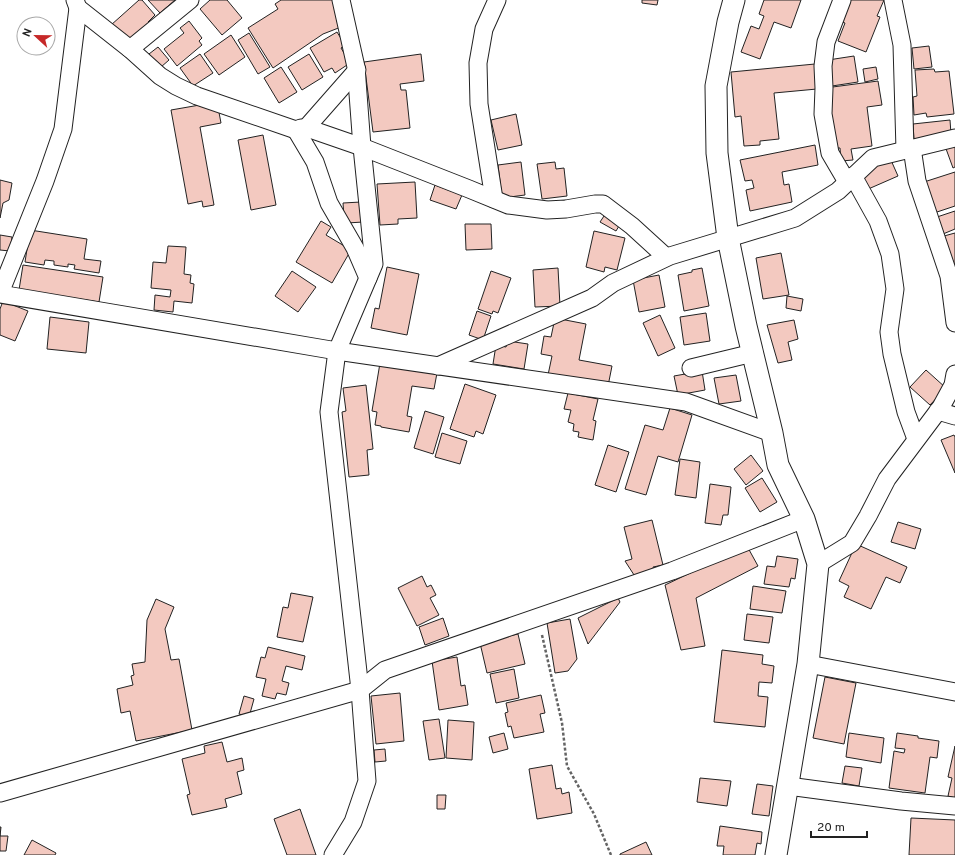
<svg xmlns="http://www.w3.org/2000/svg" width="955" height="855" viewBox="0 0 955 855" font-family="Overpass,sans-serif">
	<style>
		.building { fill: #f3c9c0; stroke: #222 }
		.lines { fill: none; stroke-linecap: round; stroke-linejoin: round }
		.minor-casing { stroke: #222; stroke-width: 19 }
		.tertiary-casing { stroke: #222; stroke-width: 23 }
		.path { stroke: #646464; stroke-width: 2.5; stroke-dasharray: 3 2; stroke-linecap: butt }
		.minor { stroke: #fff; stroke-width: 17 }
		.tertiary { stroke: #fff; stroke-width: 21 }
	</style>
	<rect width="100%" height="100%" fill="#fff"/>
	<!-- building -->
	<g class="building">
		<polygon points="139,0 142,0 155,15 148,22 154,28 134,46 111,25"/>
		<polygon points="148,0 175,0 160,13"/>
		<polygon points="210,0 227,0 242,18 222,35 200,9"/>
		<polygon points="281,0 333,0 341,27 323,34 273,68 248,28 278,9 275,4"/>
		<polygon points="642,0 658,0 657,5 642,3"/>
		<polygon points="764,0 801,0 791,28 774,22 760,59 741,52 751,26 759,29 764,16 759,14"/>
		<polygon points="848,0 884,0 877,16 880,17 866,52 838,41 845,23 839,21"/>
		<polygon points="189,21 202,38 199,41 202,45 177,66 164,49 184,33 180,28"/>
		<polygon points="337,32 345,45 341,48 350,63 335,73 332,68 324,72 310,48"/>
		<polygon points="249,33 270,67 258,74 238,40"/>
		<polygon points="231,35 245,57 219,75 204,54"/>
		<polygon points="929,46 932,67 914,69 912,48"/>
		<polygon points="158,47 169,60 161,67 149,54"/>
		<polygon points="200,54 213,73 193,86 180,68"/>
		<polygon points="309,54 323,77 302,90 288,67"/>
		<polygon points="421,54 424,81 400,84 401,90 406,90 410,128 373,132 364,62"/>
		<polygon points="854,56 858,82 832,86 828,60"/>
		<polygon points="815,64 817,89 774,93 779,139 760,141 760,145 744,146 741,116 735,117 731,72"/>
		<polygon points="281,67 297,92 279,103 264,78"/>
		<polygon points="876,67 878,79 865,82 863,69"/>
		<polygon points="934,69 935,72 949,71 954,114 927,117 926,113 914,115 913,97 917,96 915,70"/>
		<polygon points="878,81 882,105 867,107 872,146 851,149 853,160 841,161 840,148 837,148 834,128 831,129 825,88"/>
		<polygon points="217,102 221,123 200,127 214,205 203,207 202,201 188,204 171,110"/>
		<polygon points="516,114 522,145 498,150 491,120"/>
		<polygon points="950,120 951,134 914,139 913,124"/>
		<polygon points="263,135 276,205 251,210 238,140"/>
		<polygon points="955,142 955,167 953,168 945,146"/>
		<polygon points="815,145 818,165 782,172 784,185 789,184 792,202 750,211 746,190 754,188 752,180 745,181 740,160"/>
		<polygon points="890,158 898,176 866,190 859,173"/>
		<polygon points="521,162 525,195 502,198 498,165"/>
		<polygon points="555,162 556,169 564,168 567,196 542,199 537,164"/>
		<polygon points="955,172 955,206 934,213 924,182"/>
		<polygon points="0,180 12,183 9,200 3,203 0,218"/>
		<polygon points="415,182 417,218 398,219 398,224 380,225 377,184"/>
		<polygon points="435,185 462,195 456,209 430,200"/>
		<polygon points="361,202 363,222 347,223 344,217 343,203"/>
		<polygon points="955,211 955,229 943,234 937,217"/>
		<polygon points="606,213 622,221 616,231 600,222"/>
		<polygon points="321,221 331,227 326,235 351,250 332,283 296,262"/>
		<polygon points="465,224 491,224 492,249 466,250"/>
		<polygon points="30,230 87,239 84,259 101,261 99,273 74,269 75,265 68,264 68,267 54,265 54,261 45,260 44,265 25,262"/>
		<polygon points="594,231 625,238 617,270 605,267 604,272 586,267"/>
		<polygon points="955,233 955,267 944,236"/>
		<polygon points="0,235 12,237 10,251 0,250"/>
		<polygon points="168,246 186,247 184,274 191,275 190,283 194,284 192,303 174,301 173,312 154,310 155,295 170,297 171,290 151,288 153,262 166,263"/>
		<polygon points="781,253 789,295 763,299 756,258"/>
		<polygon points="23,265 103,277 99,302 19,290"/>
		<polygon points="387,267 419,274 407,335 371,328 375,308 379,309"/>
		<polygon points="558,268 560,306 535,307 533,270"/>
		<polygon points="702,268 709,306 684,311 678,275 692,272 692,270"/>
		<polygon points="292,271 316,287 298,312 275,296"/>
		<polygon points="491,271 511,278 498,313 493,311 492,314 478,309"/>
		<polygon points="659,275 665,307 639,312 633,280"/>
		<polygon points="787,296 803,299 801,311 786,308"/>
		<polygon points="3,301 28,311 15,341 0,335 0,309"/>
		<polygon points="477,311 491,316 483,340 469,335"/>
		<polygon points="706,313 710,341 684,345 680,317"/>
		<polygon points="660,315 675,348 658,356 643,323"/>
		<polygon points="50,317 89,322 86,353 47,349"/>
		<polygon points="555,318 586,324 579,360 612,366 608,386 548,375 552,356 541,354 544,336 551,337"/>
		<polygon points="794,320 798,339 788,342 792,360 778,363 767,325"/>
		<polygon points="508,341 528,344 524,369 493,364 496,345 506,347"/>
		<polygon points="380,363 437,373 434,389 412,386 407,416 412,417 409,432 381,427 381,426 375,425 377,412 372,411"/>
		<polygon points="926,370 946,388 930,405 910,387"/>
		<polygon points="702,371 705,390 678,395 674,376"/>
		<polygon points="736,375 741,401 719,404 714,378"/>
		<polygon points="465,384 496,395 483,434 476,431 474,437 450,429"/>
		<polygon points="366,385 373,449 367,450 369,475 349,477 342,412 346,411 343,388"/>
		<polygon points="568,393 598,399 593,420 596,421 593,440 578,437 579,432 573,431 574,424 568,422 571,410 564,409"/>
		<polygon points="670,408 692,415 678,462 658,456 646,495 625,489 645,425 663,430"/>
		<polygon points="425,411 444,417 433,454 414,448"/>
		<polygon points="442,433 467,441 460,464 435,457"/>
		<polygon points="954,435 955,437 955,473 941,440"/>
		<polygon points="608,445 629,452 616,492 595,485"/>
		<polygon points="751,455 763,471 746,485 734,469"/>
		<polygon points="680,459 700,462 696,498 675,495"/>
		<polygon points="762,478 777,502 760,512 745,488"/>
		<polygon points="710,484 731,487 728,515 723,515 721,525 705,523"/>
		<polygon points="652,520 663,565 653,567 655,573 636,578 625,561 632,559 624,527"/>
		<polygon points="898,522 921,529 915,549 891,542"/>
		<polygon points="856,544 907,567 900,583 886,577 871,609 844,597 849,586 839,581"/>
		<polygon points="747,546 758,566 696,598 705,646 681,650 665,585"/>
		<polygon points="777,556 798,559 795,579 791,578 789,587 764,584 767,566 775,567"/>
		<polygon points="422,576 427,587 431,585 436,595 430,598 439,615 417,626 398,588"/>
		<polygon points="753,586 786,591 782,613 750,609"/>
		<polygon points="291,593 313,597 303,642 277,637 283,607 288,608"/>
		<polygon points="618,598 620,602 588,644 578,618"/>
		<polygon points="156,599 174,607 165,629 171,660 179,659 192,730 136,741 130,711 121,713 117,689 133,685 131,676 134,675 132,664 145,662 147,620"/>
		<polygon points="747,614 773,617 769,643 744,640"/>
		<polygon points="443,618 449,636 425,645 419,627"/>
		<polygon points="570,619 577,659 568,671 555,673 547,623"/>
		<polygon points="518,634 525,664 487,673 480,643"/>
		<polygon points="268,647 305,656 302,670 286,666 282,681 289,683 286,695 277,693 275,699 262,696 266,679 256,677 261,657 265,658"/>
		<polygon points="722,650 763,655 762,664 774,666 772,683 759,682 758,696 768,697 765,727 714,722"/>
		<polygon points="457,657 461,686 465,685 468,705 439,710 432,661"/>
		<polygon points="514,669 519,698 496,703 490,674"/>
		<polygon points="825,677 856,683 844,744 813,738"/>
		<polygon points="400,693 404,741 376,744 371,696"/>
		<polygon points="541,695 545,713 540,714 544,732 514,738 511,726 508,727 505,713 508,712 506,703"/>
		<polygon points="244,696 254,699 249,717 239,714"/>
		<polygon points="439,719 445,758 429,760 423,721"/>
		<polygon points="448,720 474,722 472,760 446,758"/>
		<polygon points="504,733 508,749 493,753 489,737"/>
		<polygon points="849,733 884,738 881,763 846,757"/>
		<polygon points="897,733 918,736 918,738 939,741 937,758 930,757 925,793 889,788 894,751 904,753 905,749 895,748"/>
		<polygon points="222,742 227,762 242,758 244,770 237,772 242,794 225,799 227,807 192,815 187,795 190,794 182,759 205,753 204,746"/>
		<polygon points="955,746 955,798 948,796 952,778 948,777"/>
		<polygon points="385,749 386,761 375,762 374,750"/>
		<polygon points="552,765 556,789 561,788 562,794 569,792 572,813 537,819 529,769"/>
		<polygon points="845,766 862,768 859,786 842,783"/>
		<polygon points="700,778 731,781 727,806 697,802"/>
		<polygon points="757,784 773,786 769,816 752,814"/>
		<polygon points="437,795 446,795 445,809 437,809"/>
		<polygon points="300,809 316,855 287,855 274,819"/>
		<polygon points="911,818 955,820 955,855 909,855"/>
		<polygon points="720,826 762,832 761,844 757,843 755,855 723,855 724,846 717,846"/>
		<polygon points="0,827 1,827 0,836 8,836 6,851 0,851"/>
		<polygon points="32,840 56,853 55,855 24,855"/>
		<polygon points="646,842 652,855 620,855 620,854"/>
	</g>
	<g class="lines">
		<defs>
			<g id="minor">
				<polyline points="75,0 78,8 130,49 160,76 176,86 197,96 296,130 301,128 307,128 362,147 469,189 508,205 547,210 566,209 595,204 603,204 632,226 666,257"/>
				<polyline points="842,0 826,42 823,66 824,88 823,114 830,153 847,182"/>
				<polyline points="893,0 902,45 905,150"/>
				<polyline points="130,49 190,0"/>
				<polyline points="306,128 357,70"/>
				<polyline points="296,130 315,162 329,203 355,248 368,278"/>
				<polyline points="912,148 917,181 949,276 955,323"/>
				<polyline points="853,176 878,221 890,254 895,289 889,332 892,354 906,412 916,439"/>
				<polyline points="494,199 479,104 478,63 484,29 497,0"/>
				<polyline points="0,293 45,181 63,129 78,8"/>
				<polyline points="0,294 337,351 686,402 772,433"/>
				<polyline points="438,366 592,298 613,283 670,256 795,218 838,191 873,158 955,138"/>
				<polyline points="691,368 753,353"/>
				<polyline points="938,411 955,416"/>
				<polyline points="818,564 852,543 868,516 887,479 941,407 953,385 955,374"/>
				<polyline points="808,664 955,692"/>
				<polyline points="788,786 901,801 955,806"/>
				<polyline points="0,793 360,690 385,670 672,571 804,519"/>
				<polyline points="333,855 353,822 367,781 360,690 329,412 337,351 374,264 362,147 356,67 341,0"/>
			</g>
			<polyline id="tertiary" points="734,0 728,22 716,86 717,153 728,238 746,326 772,433 778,465 804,519 818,564 808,664 776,855"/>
		</defs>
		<!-- minor casing -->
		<use href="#minor" class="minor-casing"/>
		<!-- tertiary casing -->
		<use href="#tertiary" class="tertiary-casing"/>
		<!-- path -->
		<polyline class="path" points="542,635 562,723 567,766 594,814 611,855"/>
		<!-- minor -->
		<use href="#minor" class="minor"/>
		<!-- tertiary -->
		<use href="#tertiary" class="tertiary"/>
	</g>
	<!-- north arrow -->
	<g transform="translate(36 36) rotate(292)"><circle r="19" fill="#ffffff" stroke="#a7a7a7"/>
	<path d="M0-3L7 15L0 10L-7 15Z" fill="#c62828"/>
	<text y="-6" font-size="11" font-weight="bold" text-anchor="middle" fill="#222222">N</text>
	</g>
	<!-- scale -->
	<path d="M811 831v6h56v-6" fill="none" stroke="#222222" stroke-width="2"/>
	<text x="817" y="831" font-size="12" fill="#222222" stroke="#ffffff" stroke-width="3" paint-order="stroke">20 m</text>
</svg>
